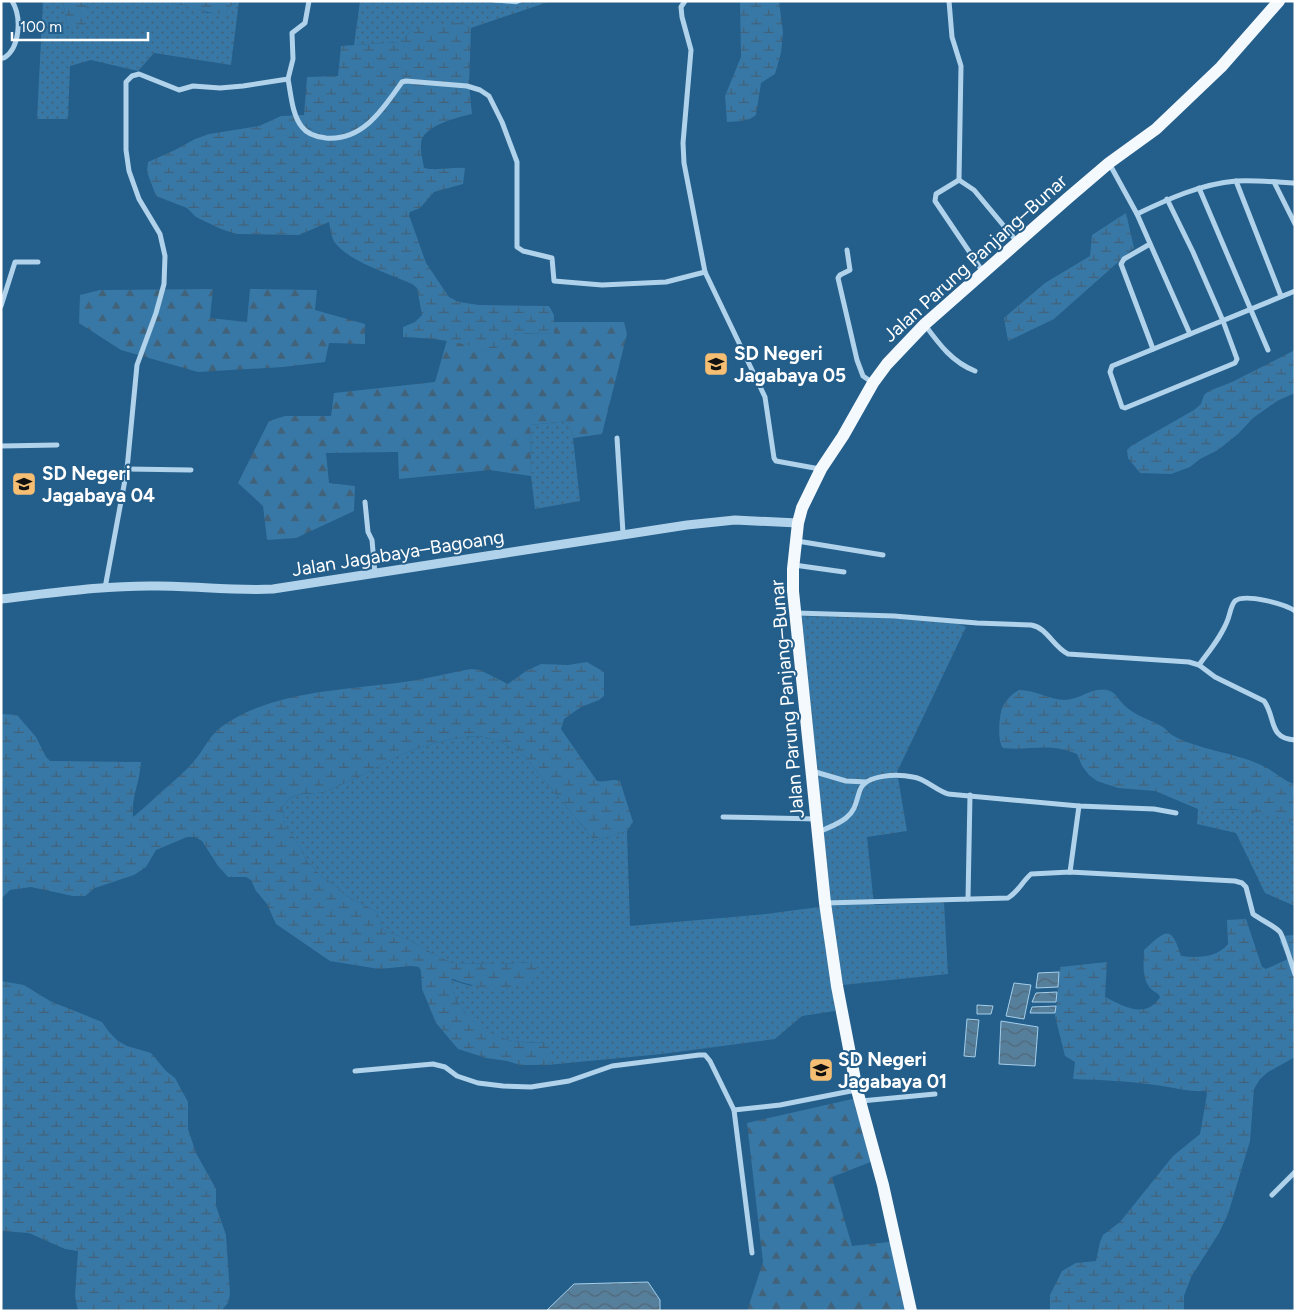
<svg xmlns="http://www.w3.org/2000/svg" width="1296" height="1312" viewBox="0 0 1296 1312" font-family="Figtree,sans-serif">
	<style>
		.grass { fill: url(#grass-dots) }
		.forest { fill: url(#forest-firs) }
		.wetland { fill: url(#wetland-marsh) }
		.water { fill: url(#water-waves); stroke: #a4cfeb }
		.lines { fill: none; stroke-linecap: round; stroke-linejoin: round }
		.stream { stroke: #a4cfeb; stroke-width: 2.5 }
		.minor { stroke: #b0d2ea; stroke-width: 5 }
		.tertiary { stroke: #b0d2ea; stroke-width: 9 }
		.primary { stroke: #f4f9fe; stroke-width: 12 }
		.labels { text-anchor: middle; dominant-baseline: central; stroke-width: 4; stroke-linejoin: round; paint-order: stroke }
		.street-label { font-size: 19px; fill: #fff; stroke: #245e8a }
		.poi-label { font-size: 19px; font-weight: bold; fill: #fff; stroke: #245e8a; text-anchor: start }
	</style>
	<defs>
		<pattern id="grass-dots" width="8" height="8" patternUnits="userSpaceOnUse" patternTransform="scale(1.25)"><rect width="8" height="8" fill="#3878a6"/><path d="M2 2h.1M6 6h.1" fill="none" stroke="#426279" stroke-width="1.8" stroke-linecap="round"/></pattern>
		<pattern id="forest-firs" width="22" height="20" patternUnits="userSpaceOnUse" patternTransform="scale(1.25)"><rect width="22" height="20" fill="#3878a6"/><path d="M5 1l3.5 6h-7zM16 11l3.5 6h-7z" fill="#426279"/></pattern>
		<pattern id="wetland-marsh" width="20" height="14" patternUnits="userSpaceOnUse" patternTransform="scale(1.25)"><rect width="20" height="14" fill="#3878a6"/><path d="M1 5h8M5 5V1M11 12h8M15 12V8" fill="none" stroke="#426279"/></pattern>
		<pattern id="water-waves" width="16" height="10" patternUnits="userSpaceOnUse" patternTransform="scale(1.25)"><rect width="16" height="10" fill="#567f9c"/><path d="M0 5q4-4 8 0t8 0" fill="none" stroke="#526878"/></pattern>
	</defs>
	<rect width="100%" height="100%" fill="#245e8a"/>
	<!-- grass -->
	<g class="grass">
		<polygon points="43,1 63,1 67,25 87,25 87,5 90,1 174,1 176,4 190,6 207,13 226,13 230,6 239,1 231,65 154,53 138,71 91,60 70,66 68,119 37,119"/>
		<polygon points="360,1 551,1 471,28 461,23 411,31 400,42 354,45"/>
		<polygon points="569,421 573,438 580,501 535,509 531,476 530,425"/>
		<path d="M795 616 949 620 966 627 897 772 907 831 867 837 874 905 944 902 948 974 833 986 835 1011 802 1016 775 1039 662 1054 547 1065 550 1062 544 1043C533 1042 520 1043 509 1040 488 1035 467 1021 458 1002 454 994 450 988 451 980L471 986 534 962 499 964 452 963 439 957 411 941 384 930 381 925 377 912 345 895 336 886 322 877 306 860 300 847 285 825 282 808C295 789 304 796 323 792 329 791 335 787 340 785 361 777 379 765 399 756 417 747 464 733 484 737 499 740 514 748 525 757L595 841 627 831 630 926 766 914 826 906Z"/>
		<path d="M1198 809C1220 809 1266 809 1285 819 1289 821 1291 825 1295 826V906L1265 893 1236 833 1197 824Z"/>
	</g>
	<!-- forest -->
	<g class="forest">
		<polygon points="213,289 210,318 247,322 250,289 317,290 315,310 365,324 365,344 329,343 325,362 283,367 198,372 121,350 79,323 80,295 100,290"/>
		<polygon points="554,322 624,322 627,334 602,434 573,438 569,421 530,425 531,476 490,470 399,479 398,452 326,453 329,483 355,486 354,511 296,538 267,540 263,506 238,483 269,421 285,416 331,416 334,393 435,382 447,340 467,343 487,351 518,333 554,334"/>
		<polygon points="861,1097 881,1158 832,1177 852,1246 898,1241 910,1311 747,1311 763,1262 747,1123"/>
	</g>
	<!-- wetland -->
	<g class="wetland">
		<polygon points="63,1 90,1 87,5 87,25 67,25"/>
		<path d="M174 1H238L230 6 226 13C209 16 193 6 176 4Z"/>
		<path d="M740 1H779L783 32 781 53 775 74 761 83 756 115C748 122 737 121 727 122L725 96 741 57Z"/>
		<path d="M461 23 471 28 469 85 472 114C458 117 421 126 421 144 420 152 423 160 424 168 437 171 451 167 465 168L463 184 434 192 420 208 410 212 409 215 426 263 449 297 459 302 479 305 549 306 554 315V334L518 333 514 335 510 343 487 351C460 341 433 338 403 337V327L415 322 422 315 417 288 412 284C392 275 345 260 334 241 331 236 330 228 329 222L299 235 236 234 221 229 196 217 187 208 156 196 147 172 148 162 175 150 195 139 209 134 259 126 281 116 304 115 307 77 338 76 341 46 400 42 411 31 429 25Z"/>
		<polygon points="1126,213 1134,248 1054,319 1008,341 1004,318 1045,283 1090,256 1092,235"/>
		<polygon points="1295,350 1295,393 1277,401 1253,418 1238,434 1218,450 1200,459 1190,467 1171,474 1140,473 1128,458 1127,450 1131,446 1194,410 1201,404 1204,395 1209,391 1232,382"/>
		<path d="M587 662 604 672V696L599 700 581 707 564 719 561 729 597 781C605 783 612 778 620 781L633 822 627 831 595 841 525 757C514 748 499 740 484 737 464 733 417 747 399 756 379 765 361 777 340 785 335 787 329 791 323 792 304 796 294 789 282 808L285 825 300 847 306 860 322 877 336 886 345 895 377 912 381 925 384 930 411 941 439 957 452 963 499 964 534 962 539 971V976C531 979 522 985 513 987 494 991 471 986 453 979L451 980C450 988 454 994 458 1002 467 1021 489 1035 509 1040 520 1043 533 1042 544 1043L549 1050 550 1062 547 1065H520L507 1061 486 1058 458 1049 436 1023 422 989 421 971 419 967 411 966 379 969 330 961 276 924 267 904 256 891 251 880 246 877H228L218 866 202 841 195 837H187L156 850 146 867 134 875 95 888 85 896H73L31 887 10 890 1 899V714L17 715 36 737 46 757 50 761 141 762C140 782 131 797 133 817 146 807 155 797 167 787 177 778 186 771 195 760 205 748 210 734 224 725 273 691 345 690 404 682 426 679 449 673 471 669L480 670 508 684 526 671 541 664 568 665Z"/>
		<path d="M1019 690C1036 690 1048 699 1064 700 1080 700 1091 687 1107 690 1116 692 1118 699 1124 705 1135 716 1150 719 1163 727 1166 729 1169 733 1172 735 1200 751 1236 752 1265 767 1276 772 1283 781 1295 784V826L1285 819 1273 815 1233 809H1198L1155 791 1118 788 1097 781 1089 775 1082 766 1077 754C1048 742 1032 751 1003 748 997 742 999 714 1003 706 1007 699 1012 694 1019 690Z"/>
		<path d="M1246 919 1262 967 1266 969 1288 959 1280 942 1281 936 1295 935V1057L1268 1072 1260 1079 1254 1089 1250 1141 1228 1214 1219 1233 1191 1277 1184 1296V1311H1050V1295L1062 1271 1076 1263 1096 1261 1100 1242 1103 1235 1120 1222 1173 1156 1200 1134 1207 1094 1206 1091C1187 1092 1173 1087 1155 1085 1128 1081 1101 1080 1073 1079L1075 1062 1065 1056 1055 1016 1060 967 1107 962 1105 997C1123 1006 1146 1020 1160 997 1158 992 1155 993 1151 989 1141 979 1144 962 1144 950 1165 931 1171 923 1181 956 1197 958 1217 958 1228 944L1227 920Z"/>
		<polygon points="1,981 24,985 50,1001 102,1022 109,1032 118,1041 127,1046 151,1053 166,1071 175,1078 188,1102 188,1129 196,1153 216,1189 216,1206 226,1235 230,1294 228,1303 221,1311 78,1311 75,1296 78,1251 65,1249 29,1233 1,1231"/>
	</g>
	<!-- water -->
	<g class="water">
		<polygon points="1059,972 1058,987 1036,988 1038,973"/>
		<polygon points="1014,983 1031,985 1024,1019 1006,1016"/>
		<polygon points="1057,992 1056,1002 1032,1002 1036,993"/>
		<polygon points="977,1005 993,1006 991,1014 977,1014"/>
		<polygon points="1056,1006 1055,1013 1030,1013 1032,1007"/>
		<polygon points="967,1019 979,1020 975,1057 964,1056"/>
		<polygon points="1001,1021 1038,1027 1035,1066 999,1064"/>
		<polygon points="648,1282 660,1300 660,1311 547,1310 574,1284"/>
	</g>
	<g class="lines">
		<!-- stream -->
		<polyline class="stream" points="492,1 516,3 521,1"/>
		<!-- minor -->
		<g class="minor">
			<polyline points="685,1 681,7 682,17 691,50 683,143 684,163 705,272 765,397 774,458 776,461 820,469"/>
			<polyline points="949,1 952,37 961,66 959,180"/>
			<path d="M1 58H4C20 48 22 17 12 1"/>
			<path d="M288 79C291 94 292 115 302 127 307 134 317 137 326 138 363 141 383 109 402 82L406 81 467 86 480 90 489 96 502 122 517 162V247L523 251 552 258 554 281 602 285 666 282 705 272"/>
			<polyline points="1109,163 1137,214 1190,334"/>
			<polyline points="959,180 936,194 935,201 983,272"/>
			<polyline points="959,180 974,190 1018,243"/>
			<polyline points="1236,181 1281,296"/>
			<polyline points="1274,182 1295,224"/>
			<polyline points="1199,188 1268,350"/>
			<polyline points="1167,199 1193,252 1223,321 1237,359 1235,363 1125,408 1122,407 1110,372 1112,366 1295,291"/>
			<path d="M1137 214C1168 199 1201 184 1236 181 1255 180 1276 182 1295 183"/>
			<polyline points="1150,244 1124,259 1121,264 1153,349"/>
			<polyline points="847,250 850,270 840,275 838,278 857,360 863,376 873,383"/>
			<polyline points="1,306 15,262 38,262"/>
			<path d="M925 325C939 344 952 362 975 371"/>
			<polyline points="617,438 623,533"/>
			<polyline points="1,446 57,445"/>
			<polyline points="127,469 191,470"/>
			<polyline points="365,502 368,532 372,540 375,574"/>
			<polyline points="797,541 883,555"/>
			<polyline points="794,565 844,572"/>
			<polyline points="105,588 127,469 137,365 156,313 164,284 165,256 160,234 139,199 129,171 126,150 126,82 132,76 139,74 179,90 193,86 220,88 243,86 288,79 293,59 292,33 305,23 309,1"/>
			<path d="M796 613 894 616 977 623 1031 625C1048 628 1052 646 1068 654L1189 662 1199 665 1215 677 1264 701C1276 717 1268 739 1295 740"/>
			<path d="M1199 665C1209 651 1222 636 1228 619 1230 614 1231 605 1235 601 1245 593 1285 604 1295 611"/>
			<polyline points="812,771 846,781 866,782"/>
			<polyline points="723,817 817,819"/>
			<path d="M819 832C827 828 839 824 846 818 856 810 856 801 860 790 866 774 898 774 913 777 924 778 936 790 948 794L1079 806 1154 809 1176 813"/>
			<polyline points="1070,872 1079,806"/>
			<polyline points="968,899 970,795"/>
			<path d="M825 903 1008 898C1019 891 1021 883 1031 874L1070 872 1235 881 1242 883 1246 887 1253 914C1261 920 1273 925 1280 932 1283 936 1292 966 1295 974"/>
			<polyline points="355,1071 433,1064 445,1067 457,1076 478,1083 503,1086 531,1087 569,1081 612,1066 699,1055 705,1055 710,1061 734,1110 752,1253"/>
			<polyline points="861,1101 935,1094"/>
			<polyline points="734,1110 780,1105 856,1090"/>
			<polyline points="1272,1195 1295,1172"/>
		</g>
		<!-- tertiary -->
		<path class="tertiary" d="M1 599C53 593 106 585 158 586 196 586 234 591 273 589L687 525 735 520 798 523"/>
		<!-- primary -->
		<polyline class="primary" points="911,1311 883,1185 857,1090 837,986 825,903 793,591 793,569 798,523 802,508 821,469 843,436 873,383 887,364 925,324 1068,198 1109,163 1156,129 1221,67 1279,1"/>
	</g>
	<!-- icons -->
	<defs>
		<symbol id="school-square" viewBox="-11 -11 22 22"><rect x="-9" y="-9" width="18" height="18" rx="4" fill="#f5be73" stroke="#245e8a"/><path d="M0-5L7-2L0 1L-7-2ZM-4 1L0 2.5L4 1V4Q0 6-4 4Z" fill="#111"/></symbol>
	</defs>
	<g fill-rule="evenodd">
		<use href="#school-square" x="702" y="350" width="28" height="28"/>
		<use href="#school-square" x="10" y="470" width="28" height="28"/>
		<use href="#school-square" x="807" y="1056" width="28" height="28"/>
	</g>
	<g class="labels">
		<!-- street labels -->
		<g class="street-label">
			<text transform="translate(975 258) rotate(-42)">Jalan Parung Panjang–Bunar</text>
			<text transform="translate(398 553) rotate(-9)">Jalan Jagabaya–Bagoang</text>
			<text transform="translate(787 699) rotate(-95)">Jalan Parung Panjang–Bunar</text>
		</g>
		<!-- poi labels -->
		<g class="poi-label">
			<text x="734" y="353">SD Negeri<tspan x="734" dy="22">Jagabaya 05</tspan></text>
			<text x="42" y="473">SD Negeri<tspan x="42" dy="22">Jagabaya 04</tspan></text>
			<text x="838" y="1059">SD Negeri<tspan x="838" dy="22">Jagabaya 01</tspan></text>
		</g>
	</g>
	<!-- border -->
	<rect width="1296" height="1312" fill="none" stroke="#ffffff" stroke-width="5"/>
	<!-- scale -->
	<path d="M12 32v8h136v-8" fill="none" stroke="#ffffff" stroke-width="2.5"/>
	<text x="20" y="32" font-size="15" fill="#ffffff" stroke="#245e8a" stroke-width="4" paint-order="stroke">100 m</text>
</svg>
